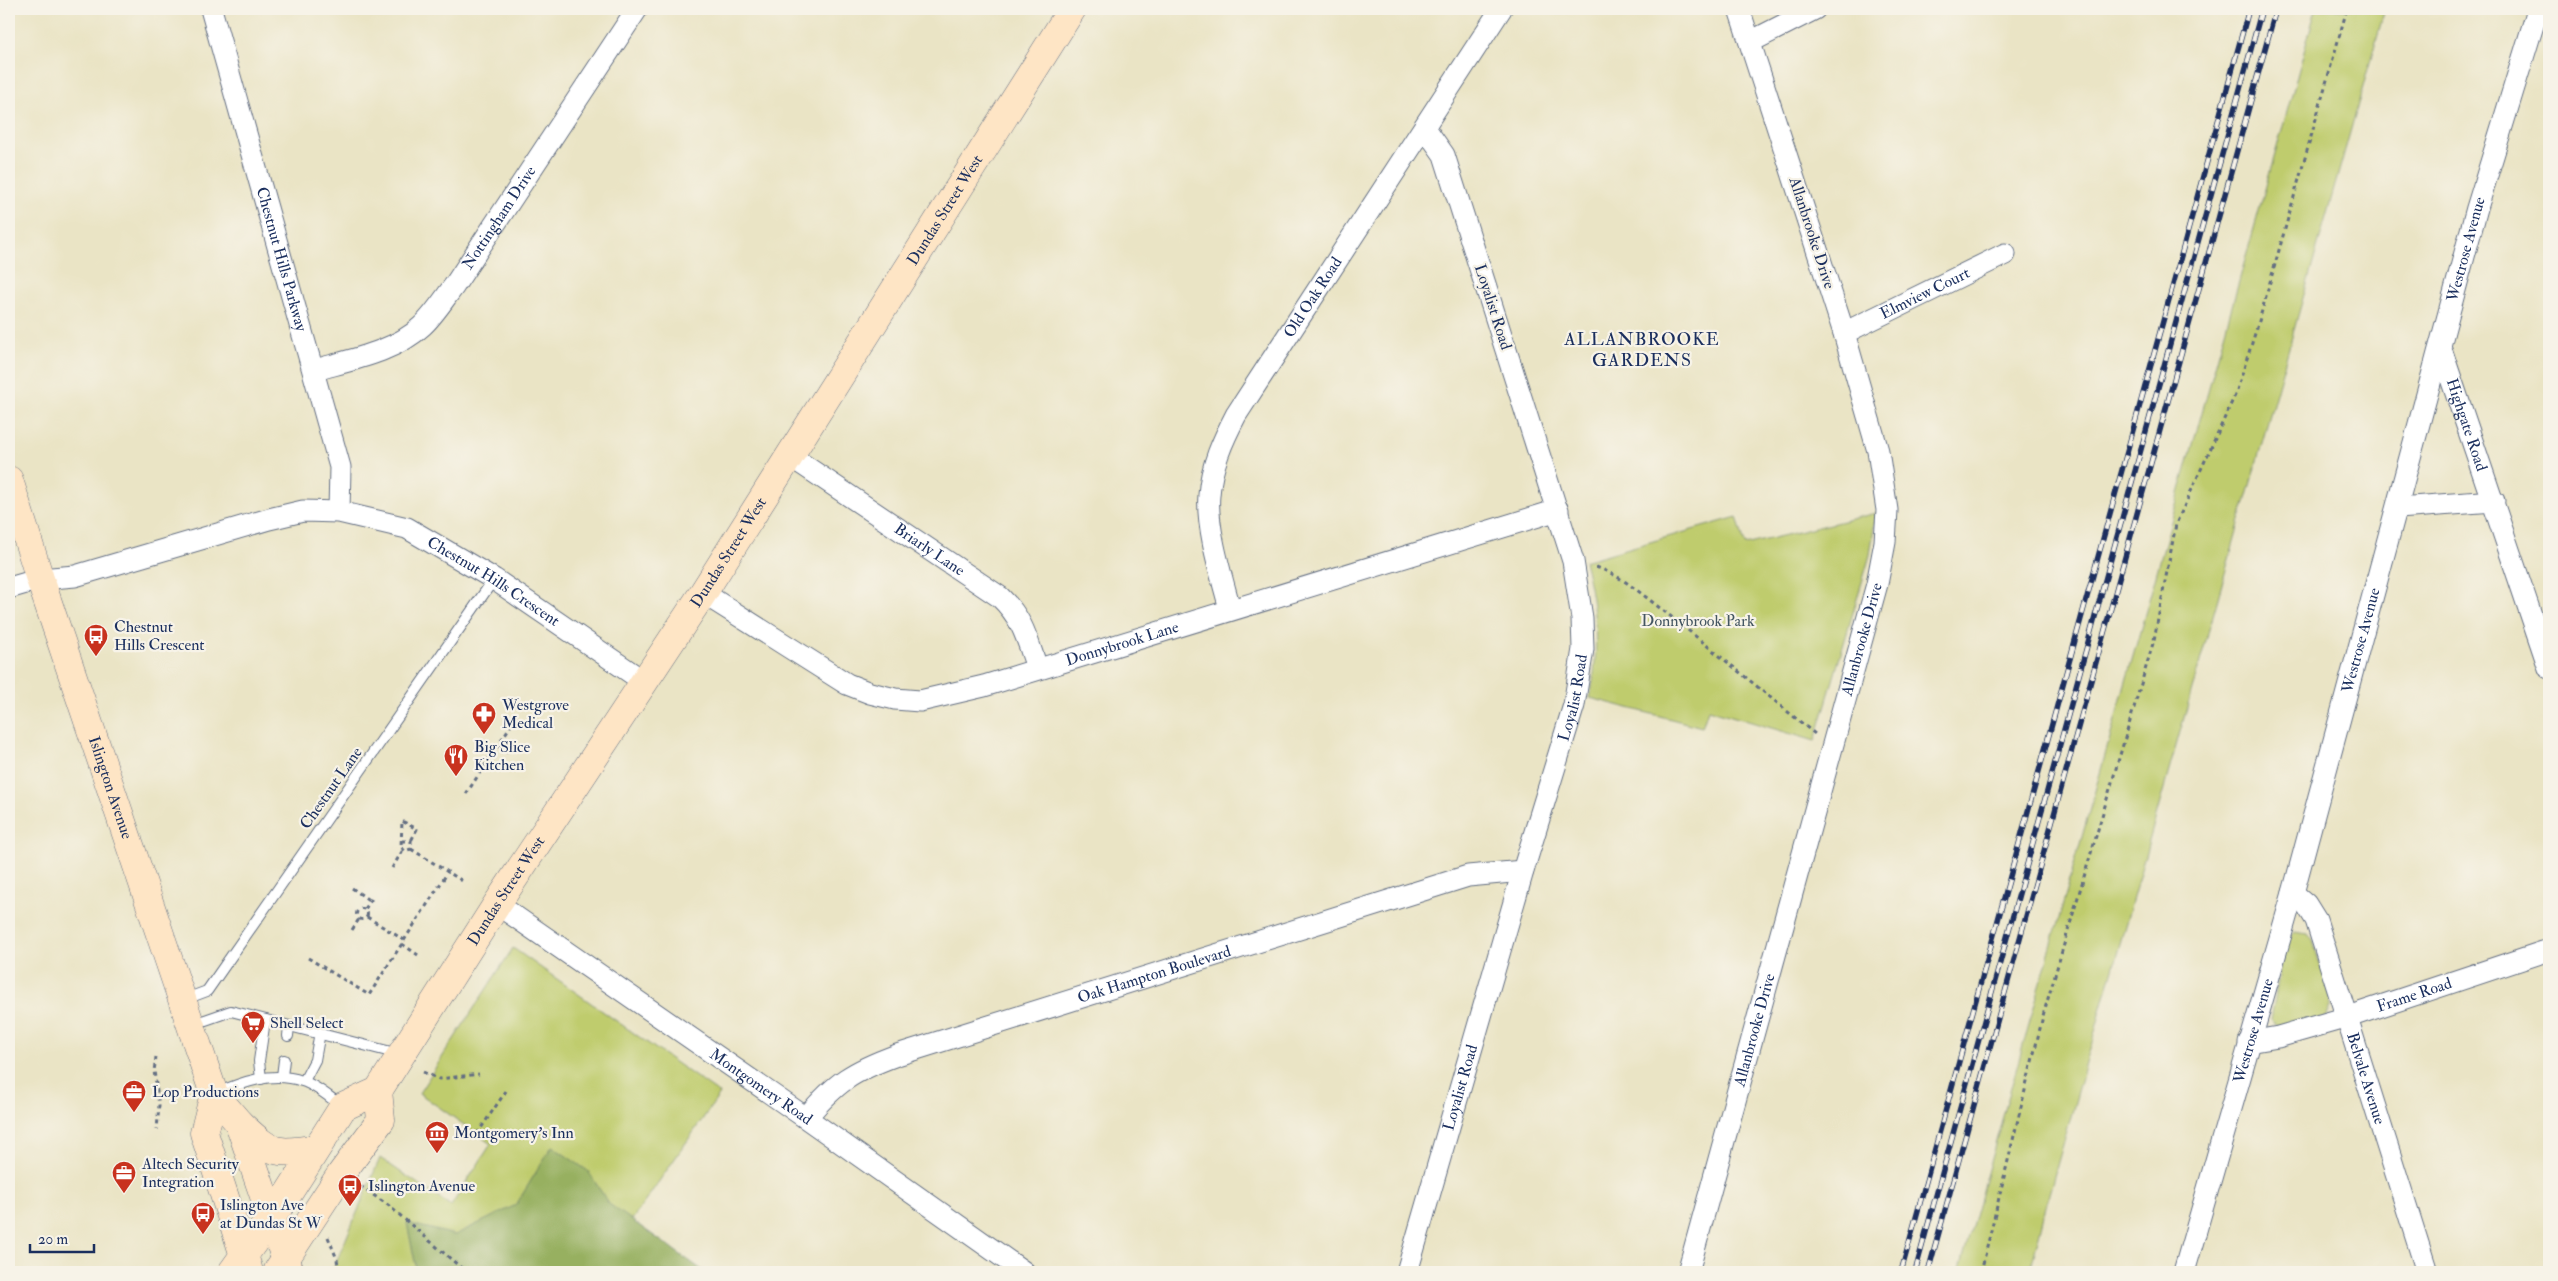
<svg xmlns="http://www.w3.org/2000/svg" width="2558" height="1281" viewBox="0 0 2558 1281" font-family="'IM FELL Double Pica',serif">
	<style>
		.green { fill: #bfcc6d; stroke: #6d7e66 }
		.forest { fill: #97b060; stroke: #59705f }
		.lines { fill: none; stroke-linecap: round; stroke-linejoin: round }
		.lane-casing { stroke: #636e82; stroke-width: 12 }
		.street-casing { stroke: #636e82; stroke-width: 23 }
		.secondary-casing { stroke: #636e82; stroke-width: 29 }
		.path { stroke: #636e82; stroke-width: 3; stroke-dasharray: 4 4; stroke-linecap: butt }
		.lane { stroke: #fff; stroke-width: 10 }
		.street { stroke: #fff; stroke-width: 21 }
		.secondary { stroke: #fee5c5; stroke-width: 28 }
		.rail-casing { stroke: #1b2f5e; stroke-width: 5.5 }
		.rail { stroke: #f7f3e8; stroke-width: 4; stroke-dasharray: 11; stroke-linecap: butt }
		.labels { text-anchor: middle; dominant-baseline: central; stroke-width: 4.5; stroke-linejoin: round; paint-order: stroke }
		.street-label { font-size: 16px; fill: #1b2f5e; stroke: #f7f3e8 }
		.park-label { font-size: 16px; fill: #445662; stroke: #f7f3e8 }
		.poi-label { font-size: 16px; fill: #1b2f5e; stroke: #f7f3e8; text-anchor: start }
		.neighbourhood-label { font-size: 18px; letter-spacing: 1px; fill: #1b2f5e; stroke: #f7f3e8 }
	</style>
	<rect width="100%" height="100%" fill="#f7f3e8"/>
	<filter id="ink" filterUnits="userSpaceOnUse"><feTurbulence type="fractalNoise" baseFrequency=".02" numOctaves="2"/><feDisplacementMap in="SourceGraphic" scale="10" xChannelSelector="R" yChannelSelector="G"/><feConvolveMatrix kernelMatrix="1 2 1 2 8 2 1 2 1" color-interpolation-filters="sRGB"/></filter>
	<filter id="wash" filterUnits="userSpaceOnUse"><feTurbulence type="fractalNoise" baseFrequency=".0096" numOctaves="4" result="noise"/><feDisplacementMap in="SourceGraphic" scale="20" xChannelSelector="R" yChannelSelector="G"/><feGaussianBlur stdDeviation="1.12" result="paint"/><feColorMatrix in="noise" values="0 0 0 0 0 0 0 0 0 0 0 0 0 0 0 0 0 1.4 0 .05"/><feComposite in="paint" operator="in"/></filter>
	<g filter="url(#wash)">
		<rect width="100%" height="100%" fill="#eae4c5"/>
		<!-- green -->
		<g class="green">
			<polygon points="2316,9 2385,9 2049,1194 2030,1272 1959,1272"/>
			<path d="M1876 513 1870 555 1815 741 1708 709 1702 727 1590 698C1600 649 1596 608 1584 561L1737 517 1745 545Z"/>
			<path d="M2294 932 2308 934 2313 941 2330 999 2331 1006 2326 1017C2310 1021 2282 1036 2271 1020L2285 942Z"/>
			<polygon points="513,948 720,1094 616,1243 657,1272 332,1272 380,1158 451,1206 491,1144 419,1093"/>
		</g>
		<!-- forest -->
		<polygon class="forest" points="552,1146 588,1171 609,1204 705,1272 417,1272 407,1223 455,1235 516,1205"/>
	</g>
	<g filter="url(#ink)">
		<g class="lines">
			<defs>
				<g id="lane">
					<polyline points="183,1000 207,991 494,579"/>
					<polyline points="191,1025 231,1011 399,1054"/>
					<polyline points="288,1036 289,1026"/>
					<polyline points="282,1076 284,1060"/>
					<polyline points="261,1079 259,1061 265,1020"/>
					<polyline points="304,1081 315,1060 320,1032"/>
					<path d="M215 1094C242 1082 273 1071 302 1081 316 1085 330 1098 342 1106"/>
				</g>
				<g id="street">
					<path id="s1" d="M211 9 340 467 339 512"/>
					<polyline points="1750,42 1815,9"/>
					<path id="s2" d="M1844 333 2005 254"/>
					<path id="s3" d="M2441 349 2549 668"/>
					<path id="s4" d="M315 370C350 360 395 352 422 326 434 315 444 299 454 286L637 9"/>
					<path id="s5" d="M790 456 1000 597C1023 619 1027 639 1037 668"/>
					<polyline points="2398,508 2494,501"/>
					<path id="s6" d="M9 588 40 579 75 576 269 519 303 511 339 512 407 528 494 579 643 681"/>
					<path id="s7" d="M703 593 847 684 870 693 895 699 920 701 984 686 1558 510"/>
					<path id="s8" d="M1230 609C1222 578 1206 527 1209 495 1211 466 1223 440 1236 415L1501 9"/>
					<path id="s9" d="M2293 893 2306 904 2316 920 2427 1272"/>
					<path id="s10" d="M497 904 806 1118 1024 1272"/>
					<path id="s11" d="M2249 1042 2278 1037 2348 1017 2549 950"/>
					<path id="s12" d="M806 1118C836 1082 853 1071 897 1055L1468 876 1523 871"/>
					<path id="s13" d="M1407 1272 1523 871 1574 705 1583 649 1582 618 1573 561 1444 155 1425 128"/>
					<path id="s14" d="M1688 1272 1877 584 1885 542 1887 510 1878 451 1844 333 1739 9"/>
					<path id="s15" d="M2184 1272 2293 893 2477 208 2538 9"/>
				</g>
				<g id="secondary">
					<path id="s16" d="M9 480 40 579 214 1094 239 1123 290 1272"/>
					<polyline points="214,1094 204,1133 248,1268"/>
					<path d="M239 1123C271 1152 272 1156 316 1148"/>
					<polyline points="278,1270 341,1174 381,1120 378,1091"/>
					<path id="s17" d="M232 1272 286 1197 343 1107 378 1091 497 904 703 593 1072 9"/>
				</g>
			</defs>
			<!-- lane casing -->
			<use href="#lane" class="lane-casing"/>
			<!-- street casing -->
			<use href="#street" class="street-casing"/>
			<!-- secondary casing -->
			<use href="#secondary" class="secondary-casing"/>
			<!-- path -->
			<g class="path">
				<path d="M1596 567C1623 576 1646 598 1669 615 1718 654 1766 694 1815 734"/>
				<polyline points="498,745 510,754"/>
				<polyline points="466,794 517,716"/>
				<polyline points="402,841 411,841 411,849 405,851 401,847 402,821 417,829 411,841"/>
				<polyline points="411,849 464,882"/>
				<polyline points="392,868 403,850"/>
				<polyline points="352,888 370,901"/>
				<circle cx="362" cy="914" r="5.5"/>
				<polyline points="365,909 373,897"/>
				<polyline points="367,917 404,940"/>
				<polyline points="352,930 359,919"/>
				<polyline points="402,944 418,955"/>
				<polyline points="308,958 369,995 448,872"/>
				<polyline points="156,1057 154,1071 159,1105 157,1130"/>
				<polyline points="423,1072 439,1079 479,1074"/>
				<polyline points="477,1134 506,1091"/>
				<polyline points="360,1186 388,1205 466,1272"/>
				<polyline points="328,1237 337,1259 339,1272"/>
				<polyline points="313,1267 321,1272"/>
				<polyline points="1981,1272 2044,1012 2154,640 2176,524 2236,393 2259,321 2347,9"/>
			</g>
			<!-- lane -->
			<use href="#lane" class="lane"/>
			<!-- street -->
			<use href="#street" class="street"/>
			<!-- secondary -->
			<use href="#secondary" class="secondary"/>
			<defs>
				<g id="rail">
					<polyline points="1901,1272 2249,9"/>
					<polyline points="1915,1272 2262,9"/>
					<polyline points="1928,1272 2276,9"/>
				</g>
			</defs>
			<!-- rail casing -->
			<use href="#rail" class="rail-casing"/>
			<!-- rail -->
			<use href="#rail" class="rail"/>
		</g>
	</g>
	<!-- icons -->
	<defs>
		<symbol id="bus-pin" viewBox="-11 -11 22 30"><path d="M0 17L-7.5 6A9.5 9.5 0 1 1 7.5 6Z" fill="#c8321e" stroke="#f7f3e8"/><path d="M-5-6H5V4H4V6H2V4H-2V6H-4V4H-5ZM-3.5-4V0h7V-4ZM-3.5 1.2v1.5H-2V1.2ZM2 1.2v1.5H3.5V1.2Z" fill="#fff"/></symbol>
		<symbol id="pharmacy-pin" viewBox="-11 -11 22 30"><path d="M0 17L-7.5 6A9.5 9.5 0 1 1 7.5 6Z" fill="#c8321e" stroke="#f7f3e8"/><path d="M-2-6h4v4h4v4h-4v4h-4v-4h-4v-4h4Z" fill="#fff"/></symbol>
		<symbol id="restaurant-pin" viewBox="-11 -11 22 30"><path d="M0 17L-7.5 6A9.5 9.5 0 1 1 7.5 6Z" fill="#c8321e" stroke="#f7f3e8"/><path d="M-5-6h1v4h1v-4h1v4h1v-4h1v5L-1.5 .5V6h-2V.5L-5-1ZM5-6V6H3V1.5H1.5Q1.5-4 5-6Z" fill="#fff"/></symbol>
		<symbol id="supermarket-pin" viewBox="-11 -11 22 30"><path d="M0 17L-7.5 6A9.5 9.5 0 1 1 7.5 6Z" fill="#c8321e" stroke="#f7f3e8"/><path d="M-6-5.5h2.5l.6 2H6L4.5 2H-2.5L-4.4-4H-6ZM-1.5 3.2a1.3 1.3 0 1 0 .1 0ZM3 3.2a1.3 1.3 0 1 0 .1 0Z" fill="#fff"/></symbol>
		<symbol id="office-pin" viewBox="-11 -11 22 30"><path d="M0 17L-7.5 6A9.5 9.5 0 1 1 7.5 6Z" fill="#c8321e" stroke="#f7f3e8"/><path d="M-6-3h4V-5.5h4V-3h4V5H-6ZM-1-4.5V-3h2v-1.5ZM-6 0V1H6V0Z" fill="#fff"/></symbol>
		<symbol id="museum-pin" viewBox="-11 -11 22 30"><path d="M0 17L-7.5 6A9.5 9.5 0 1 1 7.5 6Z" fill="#c8321e" stroke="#f7f3e8"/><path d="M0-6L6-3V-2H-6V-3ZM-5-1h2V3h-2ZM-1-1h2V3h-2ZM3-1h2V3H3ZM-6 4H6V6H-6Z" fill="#fff"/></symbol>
	</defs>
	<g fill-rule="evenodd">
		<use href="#bus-pin" x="82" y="622" width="28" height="38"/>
		<use href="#pharmacy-pin" x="470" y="700" width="28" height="38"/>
		<use href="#restaurant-pin" x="442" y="742" width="28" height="38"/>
		<use href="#supermarket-pin" x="239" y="1009" width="28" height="38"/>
		<use href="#office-pin" x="120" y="1078" width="28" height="38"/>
		<use href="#museum-pin" x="423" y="1119" width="28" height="38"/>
		<use href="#office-pin" x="110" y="1159" width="28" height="38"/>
		<use href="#bus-pin" x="336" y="1172" width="28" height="38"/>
		<use href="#bus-pin" x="189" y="1200" width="28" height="38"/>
	</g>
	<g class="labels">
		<!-- street labels -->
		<g class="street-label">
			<text stroke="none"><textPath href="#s17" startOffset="1285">Dundas Street West</textPath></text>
			<text stroke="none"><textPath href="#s4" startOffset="250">Nottingham Drive</textPath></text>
			<text transform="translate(1812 233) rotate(72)">Allanbrooke Drive</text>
			<text stroke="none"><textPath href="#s15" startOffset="1061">Westrose Avenue</textPath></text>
			<text stroke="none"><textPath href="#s1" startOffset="260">Chestnut Hills Parkway</textPath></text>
			<text stroke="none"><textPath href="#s2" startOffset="90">Elmview Court</textPath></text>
			<text stroke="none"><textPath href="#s8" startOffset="342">Old Oak Road</textPath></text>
			<text transform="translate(1493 307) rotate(72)">Loyalist Road</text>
			<text stroke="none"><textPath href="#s3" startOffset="80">Highgate Road</textPath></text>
			<text stroke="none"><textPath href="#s5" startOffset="168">Briarly Lane</textPath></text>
			<text stroke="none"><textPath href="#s17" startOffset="880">Dundas Street West</textPath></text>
			<text stroke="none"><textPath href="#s6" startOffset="512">Chestnut Hills Crescent</textPath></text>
			<text stroke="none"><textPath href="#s14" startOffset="656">Allanbrooke Drive</textPath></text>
			<text stroke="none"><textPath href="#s15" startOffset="656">Westrose Avenue</textPath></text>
			<text stroke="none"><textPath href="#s7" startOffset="456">Donnybrook Lane</textPath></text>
			<text stroke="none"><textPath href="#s13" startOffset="598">Loyalist Road</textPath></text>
			<text stroke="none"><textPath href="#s16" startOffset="324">Islington Avenue</textPath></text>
			<text transform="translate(331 788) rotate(-55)">Chestnut Lane</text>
			<text stroke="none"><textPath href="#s17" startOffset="475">Dundas Street West</textPath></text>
			<text stroke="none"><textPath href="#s12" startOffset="382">Oak Hampton Boulevard</textPath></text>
			<text stroke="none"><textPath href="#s11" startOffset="172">Frame Road</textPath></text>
			<text stroke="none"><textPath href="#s14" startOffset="251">Allanbrooke Drive</textPath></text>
			<text stroke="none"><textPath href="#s15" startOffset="251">Westrose Avenue</textPath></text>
			<text stroke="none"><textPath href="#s9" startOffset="202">Belvale Avenue</textPath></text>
			<text stroke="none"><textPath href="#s10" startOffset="321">Montgomery Road</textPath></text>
			<text stroke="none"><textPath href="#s13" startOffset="192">Loyalist Road</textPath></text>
		</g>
		<!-- park labels -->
		<g class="park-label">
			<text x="1698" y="621">Donnybrook Park</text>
		</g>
		<!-- poi labels -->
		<g class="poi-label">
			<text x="114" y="627">Chestnut<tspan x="114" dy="18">Hills Crescent</tspan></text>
			<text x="502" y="705">Westgrove<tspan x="502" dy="18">Medical</tspan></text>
			<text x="474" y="747">Big Slice<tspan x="474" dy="18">Kitchen</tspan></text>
			<text x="270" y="1023">Shell Select</text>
			<text x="152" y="1092">Lop Productions</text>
			<text x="454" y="1133">Montgomery's Inn</text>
			<text x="142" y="1164">Altech Security<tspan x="142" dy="18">Integration</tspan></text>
			<text x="368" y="1186">Islington Avenue</text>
			<text x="220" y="1205">Islington Ave<tspan x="220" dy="18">at Dundas St W</tspan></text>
		</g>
		<!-- neighbourhood labels -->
		<g class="neighbourhood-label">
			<text x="1642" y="339">ALLANBROOKE<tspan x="1642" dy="21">GARDENS</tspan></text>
		</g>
	</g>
	<!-- margin -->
	<rect width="2558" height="1281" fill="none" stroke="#f7f3e8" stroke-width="30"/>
	<!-- scale -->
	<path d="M30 1244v8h64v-8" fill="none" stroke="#1b2f5e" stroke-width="2.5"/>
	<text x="38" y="1244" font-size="15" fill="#1b2f5e" stroke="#f7f3e8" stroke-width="4" paint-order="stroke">20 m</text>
</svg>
